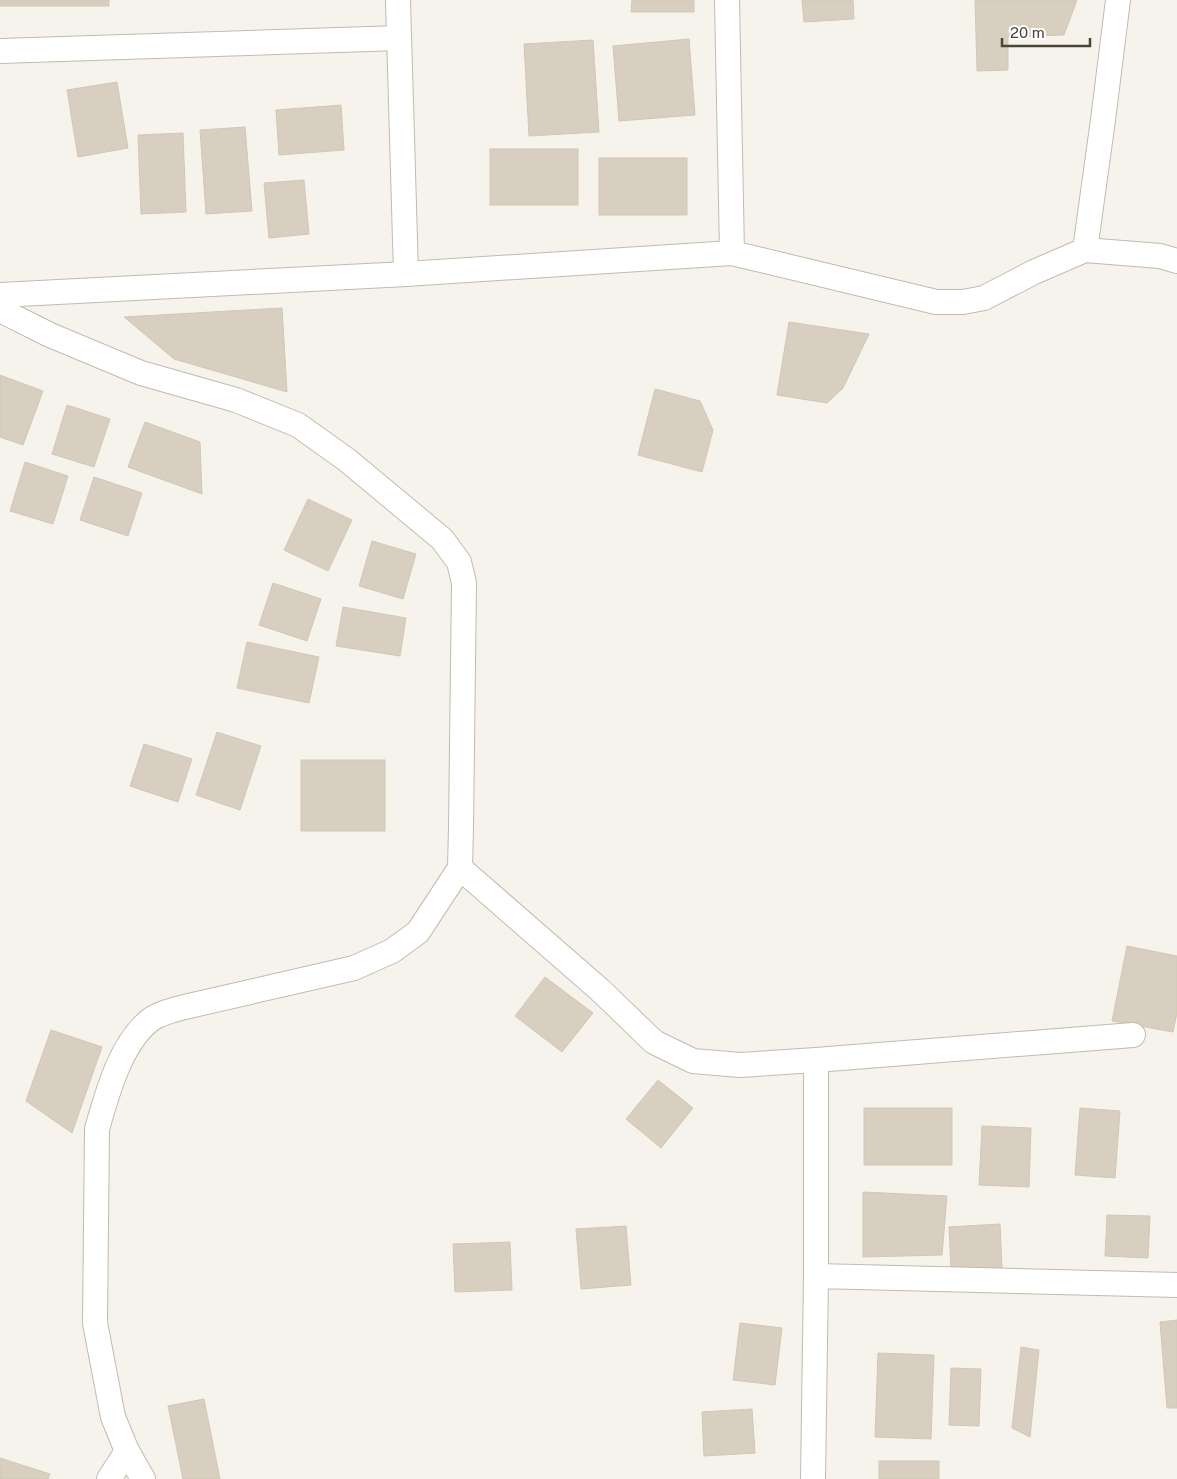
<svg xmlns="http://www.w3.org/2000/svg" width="1177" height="1479" viewBox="0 0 1177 1479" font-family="'Public Sans',sans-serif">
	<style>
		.building { fill: #d8cfc1; stroke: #d3c7b4 }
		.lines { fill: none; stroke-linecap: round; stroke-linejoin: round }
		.street-casing { stroke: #c2bbae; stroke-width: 26 }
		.street { stroke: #fff; stroke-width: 24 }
	</style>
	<rect width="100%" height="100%" fill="#f6f3ec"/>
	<!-- building -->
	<g class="building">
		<rect x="0" y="0" width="109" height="6"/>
		<polygon points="632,0 694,0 694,12 631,12"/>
		<polygon points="802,0 853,0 854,19 804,22"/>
		<polygon points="975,0 1077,0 1064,35 1008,37 1008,70 977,71"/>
		<polygon points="689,39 695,115 619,121 613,46"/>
		<polygon points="593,40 599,132 529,136 524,44"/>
		<polygon points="117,82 128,148 78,157 67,90"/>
		<polygon points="341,105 344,150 279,155 276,110"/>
		<polygon points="245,127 252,211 206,214 200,130"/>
		<polygon points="183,133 186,212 141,214 138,135"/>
		<rect x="490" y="149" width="88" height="56"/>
		<rect x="599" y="158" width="88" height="57"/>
		<polygon points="304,180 309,234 269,238 264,183"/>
		<polygon points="282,308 287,392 174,359 124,317"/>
		<polygon points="789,322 869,334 843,388 827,403 777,395"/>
		<polygon points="0,375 43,391 23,445 0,437"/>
		<polygon points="655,389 700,401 713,430 702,472 638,455"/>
		<polygon points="67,405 110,419 94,467 52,454"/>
		<polygon points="145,422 200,442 202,494 128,467"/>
		<polygon points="25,462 68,476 53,524 10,511"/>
		<polygon points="94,477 142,493 128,536 80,520"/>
		<polygon points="308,499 352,520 328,571 284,550"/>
		<polygon points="372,541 416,554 403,599 359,586"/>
		<polygon points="273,583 321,599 307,641 259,625"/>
		<polygon points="343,607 406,618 400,656 336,646"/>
		<polygon points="247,642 319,657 309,703 237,688"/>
		<polygon points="217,732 261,746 240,810 196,795"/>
		<polygon points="144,744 192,759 178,802 130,786"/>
		<rect x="301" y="760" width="84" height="71"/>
		<polygon points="1127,946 1177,956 1177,1013 1173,1032 1112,1021"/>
		<polygon points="545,977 593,1013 562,1052 515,1016"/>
		<polygon points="51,1030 102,1047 72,1133 26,1101"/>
		<polygon points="658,1080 693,1108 661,1148 626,1119"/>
		<rect x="864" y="1108" width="88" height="57"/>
		<polygon points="1080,1108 1120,1111 1115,1178 1075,1175"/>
		<polygon points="982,1126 1031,1128 1029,1187 979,1185"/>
		<polygon points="863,1192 947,1196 942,1255 863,1257"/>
		<polygon points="1107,1215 1150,1216 1148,1258 1105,1256"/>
		<polygon points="1000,1224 1002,1268 951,1271 949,1227"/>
		<polygon points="626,1226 631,1285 581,1289 576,1229"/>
		<polygon points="510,1242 512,1290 455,1292 453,1244"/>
		<polygon points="1177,1320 1177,1408 1167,1408 1160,1322"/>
		<polygon points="740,1323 782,1328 775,1385 733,1380"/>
		<polygon points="1021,1347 1039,1350 1030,1437 1012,1428"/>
		<polygon points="878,1353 934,1355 931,1439 875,1437"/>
		<polygon points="951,1368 981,1369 979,1426 949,1425"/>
		<polygon points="204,1399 220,1479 183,1479 168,1406"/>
		<polygon points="752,1409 755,1453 704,1456 702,1412"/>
		<polygon points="0,1458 50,1474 48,1479 0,1479"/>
		<rect x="879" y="1461" width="60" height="18"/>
	</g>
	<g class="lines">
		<defs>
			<g id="street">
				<polyline points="398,0 406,274"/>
				<polyline points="727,0 732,253"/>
				<polyline points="0,51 399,38"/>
				<polyline points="1085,250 1103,120 1118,0"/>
				<polyline points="0,295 406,274 732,253 936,302 963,302 984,298 1034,272 1085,250 1160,256 1177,261"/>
				<path d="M0 310 50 335 141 373 236 400 298 425 347 460 442 539 459 562 464 583 461 828 460 868 418 932 392 951 354 968 189 1006C177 1009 159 1013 149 1021 120 1045 107 1094 97 1129L95 1323 113 1417 127 1451 143 1479"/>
				<polyline points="460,868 600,990 654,1042 693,1061 740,1065 816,1060 816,1276"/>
				<polyline points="816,1060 1133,1035"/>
				<polyline points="109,1479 127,1451"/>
				<polyline points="813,1479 816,1276 1177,1285"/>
			</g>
		</defs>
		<!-- street casing -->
		<use href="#street" class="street-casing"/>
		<!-- street -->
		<use href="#street" class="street"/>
	</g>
	<!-- scale -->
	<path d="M1002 38v8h88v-8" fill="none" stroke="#4b4439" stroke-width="2.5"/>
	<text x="1010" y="38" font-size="15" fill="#4b4439" stroke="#ffffff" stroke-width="4" paint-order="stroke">20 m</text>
</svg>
